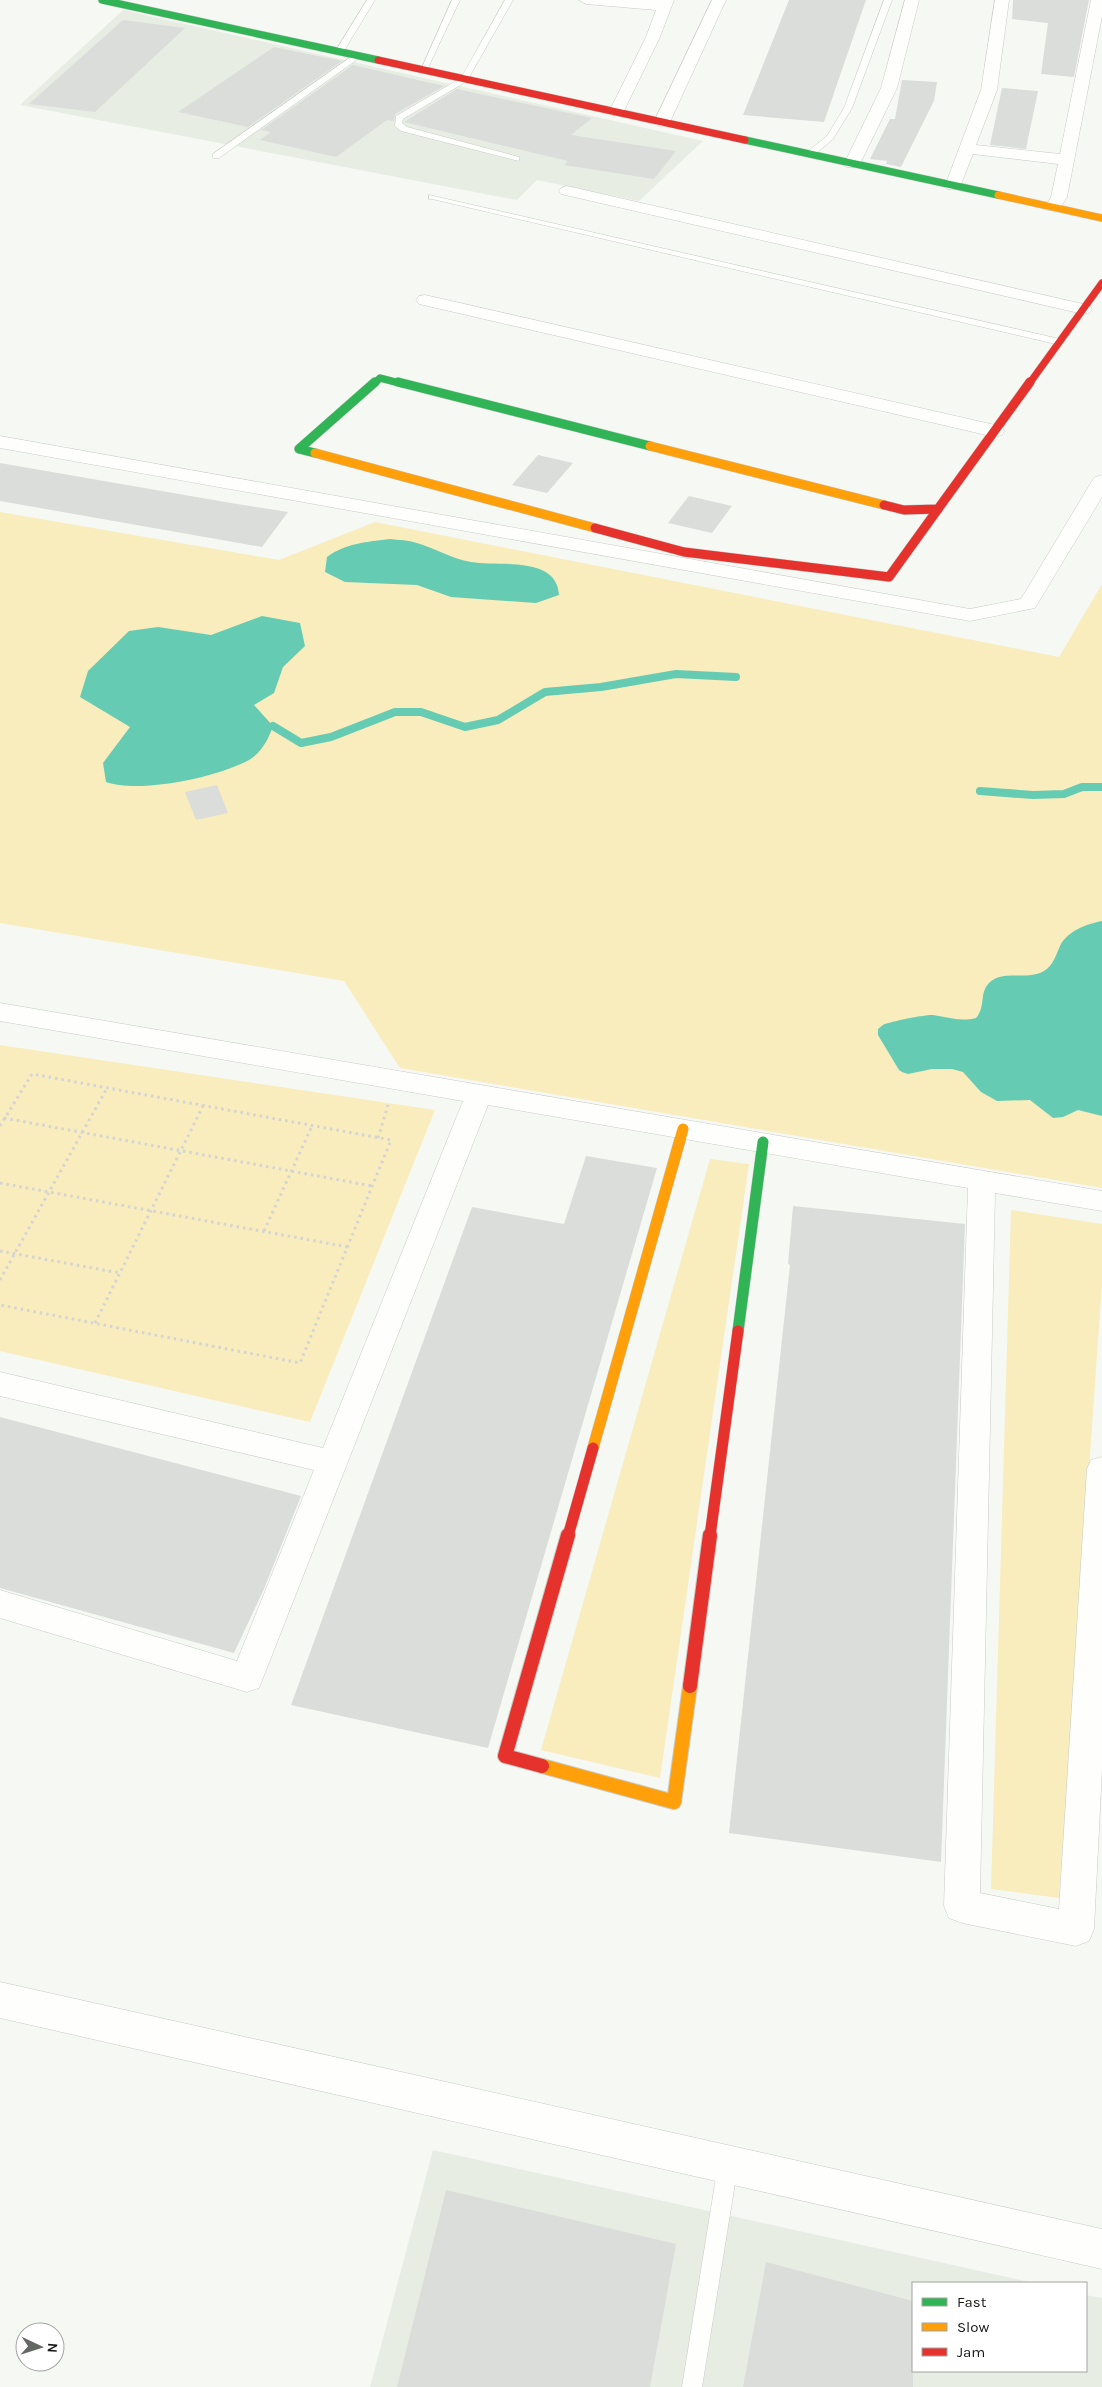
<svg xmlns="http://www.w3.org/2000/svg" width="1102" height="2387" viewBox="0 0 1102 2387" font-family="Karla,sans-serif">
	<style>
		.built { fill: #e7ede3 }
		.green { fill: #f9ecbd }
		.water { fill: #66cbb3 }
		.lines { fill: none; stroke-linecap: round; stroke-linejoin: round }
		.stream { stroke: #66cbb3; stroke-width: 8 }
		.building { fill: #dbddda }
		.lane-casing { stroke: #c8cac6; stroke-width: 1 }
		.street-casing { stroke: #c8cac6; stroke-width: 1 }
		.fast-far2-casing { stroke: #c8cac6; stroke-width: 8 }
		.fast-far1-casing { stroke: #c8cac6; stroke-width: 10 }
		.fast-casing { stroke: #c8cac6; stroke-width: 12 }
		.slow-far3-casing { stroke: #c8cac6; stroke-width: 8 }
		.slow-far2-casing { stroke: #c8cac6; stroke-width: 10 }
		.slow-far1-casing { stroke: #c8cac6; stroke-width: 12 }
		.slow-casing { stroke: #c8cac6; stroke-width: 16 }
		.jam-far3-casing { stroke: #c8cac6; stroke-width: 8 }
		.jam-far2-casing { stroke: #c8cac6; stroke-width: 10 }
		.jam-far1-casing { stroke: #c8cac6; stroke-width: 12 }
		.jam-casing { stroke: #c8cac6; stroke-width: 16 }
		.path { stroke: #d4d4d4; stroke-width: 3; stroke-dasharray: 2.5 4; stroke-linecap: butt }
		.lane { fill: #fefefd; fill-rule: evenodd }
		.street { fill: #fefefd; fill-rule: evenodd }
		.fast-far2 { stroke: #30b455; stroke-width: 7 }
		.fast-far1 { stroke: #30b455; stroke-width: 9 }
		.fast { stroke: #30b455; stroke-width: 11 }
		.slow-far3 { stroke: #ff9f0a; stroke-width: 7 }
		.slow-far2 { stroke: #ff9f0a; stroke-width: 9 }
		.slow-far1 { stroke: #ff9f0a; stroke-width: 11 }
		.slow { stroke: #ff9f0a; stroke-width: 14 }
		.jam-far3 { stroke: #e5322d; stroke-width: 7 }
		.jam-far2 { stroke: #e5322d; stroke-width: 9 }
		.jam-far1 { stroke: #e5322d; stroke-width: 11 }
		.jam { stroke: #e5322d; stroke-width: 14 }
	</style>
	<rect width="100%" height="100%" fill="#f6f8f4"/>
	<!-- built -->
	<g class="built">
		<polygon points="123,10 703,141 639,201 537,180 517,200 20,105"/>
		<polygon points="433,2150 1034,2283 913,2283 913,2371 1086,2371 1086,2295 1102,2298 1102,2387 370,2387"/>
	</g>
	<!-- green -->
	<g class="green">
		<polygon points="0,512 279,560 375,522 1059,657 1102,584 1102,1188 400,1068 344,981 0,923"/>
		<polygon points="0,1045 435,1110 310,1422 0,1351"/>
		<polygon points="710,1159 749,1164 660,1778 541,1750"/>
		<polygon points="1011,1210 1102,1224 1102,1284 1059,1898 991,1889"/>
	</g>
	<!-- water -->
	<g class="water">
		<path d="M390 539C399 540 408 540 417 543 435 548 452 559 471 562 498 567 557 555 559 595L536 603 451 597 417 585 345 582 325 572 327 557C346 543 367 542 390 539Z"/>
		<path d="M262 616 300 623 305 646 283 667 274 693 254 705 273 726C268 740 262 752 249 760 218 777 140 794 106 782L103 763 130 727 80 697 88 671 129 631 158 627 211 635Z"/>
		<path d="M1102 921V1116L1078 1110 1063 1117 1053 1118 1030 1100 997 1101 981 1092 963 1072 952 1069H932L908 1074 902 1072 899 1070 878 1035V1029L883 1025C888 1022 927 1014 933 1015 948 1017 960 1022 976 1018 986 1007 979 993 989 983 1002 969 1027 981 1044 971 1053 966 1056 955 1060 946 1067 931 1087 924 1102 921Z"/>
	</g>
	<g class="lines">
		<!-- stream -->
		<g class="stream">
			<polyline points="273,726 301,743 331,737 395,712 421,712 465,727 498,720 545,692 601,687 676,674 736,677"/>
			<polyline points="980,791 1033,795 1064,794 1082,787 1102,787"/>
		</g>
	</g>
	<!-- building -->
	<g class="building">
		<polygon points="789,0 866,0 824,122 743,115"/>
		<polygon points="1013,0 1089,0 1074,77 1041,74 1048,23 1012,19"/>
		<polygon points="123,20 185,28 95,112 29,104"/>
		<polygon points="274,47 342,61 248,127 178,112"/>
		<polygon points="353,65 444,86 395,114 394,121 387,120 336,157 260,140 271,132 261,130"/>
		<polygon points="902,80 937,82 934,101 901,167 886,164 887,161 870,159 890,119 895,119"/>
		<polygon points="1002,88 1038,91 1026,149 990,145"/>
		<polygon points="457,89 592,118 571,135 676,151 654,179 564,165 568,161 404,122"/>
		<polygon points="538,455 573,463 547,493 512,485"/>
		<polygon points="0,463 231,503 288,512 262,547 0,501"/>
		<polygon points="689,496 732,506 712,533 668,523"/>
		<polygon points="217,785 228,813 196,820 185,792"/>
		<polygon points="586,1156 657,1168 488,1748 291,1705 472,1207 564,1224"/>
		<polygon points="793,1206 965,1224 941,1862 729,1833 790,1265 788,1264"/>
		<polygon points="0,1417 301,1496 264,1589 234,1653 0,1588"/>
		<polygon points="446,2190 676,2244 650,2387 397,2387"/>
		<polygon points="766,2262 913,2301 913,2387 743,2387"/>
	</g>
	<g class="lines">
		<defs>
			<g id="lane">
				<polygon points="367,0 375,0 342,54 336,54 335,52"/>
				<polygon points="452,0 460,0 427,70 420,72"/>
				<polygon points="505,0 513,0 467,81 403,119 402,123 407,127 519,157 519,161 401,131 395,126 396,116 461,78"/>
				<polygon points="884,0 892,0 852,108 833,139 813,156 807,156 807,152 827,136 844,108"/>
				<polygon points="355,54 362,56 219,158 213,158 213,154"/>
				<polygon points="429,195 1060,339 1064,342 1060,345 432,199 429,199"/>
				<polygon points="728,2155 735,2158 738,2165 702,2387 682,2387 718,2165 721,2158"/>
			</g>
			<g id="street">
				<polygon points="579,0 674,0 660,37 622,115 612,115 609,112 646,37 656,10 586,4"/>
				<polygon points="712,0 726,0 670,122 662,127 657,125 654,122"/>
				<polygon points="905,0 919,0 897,88 860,164 858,167 846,167 844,164 881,88"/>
				<polygon points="995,0 1009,0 997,90 976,145 1060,154 1091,0 1102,0 1102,16 1067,197 1059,210 1047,210 1045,207 1051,197 1058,164 973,154 959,189 947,189 945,186 981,90"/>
				<polygon points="567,186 1083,304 1089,305 1092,309 1089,313 1083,314 561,194 559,191 561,188"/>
				<polygon points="425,295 995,425 1002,427 1004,431 1002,435 995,437 419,304 416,300 419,296"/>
				<polygon points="0,436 970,609 1021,599 1092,481 1095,477 1102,475 1102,497 1035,608 970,621 0,448"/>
				<polygon points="0,1003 1102,1191 1102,1211 995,1193 980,1893 1059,1909 1087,1469 1091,1460 1102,1457 1102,1769 1094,1929 1089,1941 1076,1946 962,1923 949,1918 944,1906 968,1188 488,1105 263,1678 259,1688 247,1692 0,1618 0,1590 237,1661 314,1470 0,1396 0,1372 323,1448 463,1101 0,1021"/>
				<polygon points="0,1982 1102,2229 1102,2269 0,2018"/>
			</g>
			<g id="fast-far2">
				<polyline points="102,0 378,60"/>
				<polyline points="745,140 998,195"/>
				<polyline points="374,384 380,378 403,384"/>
			</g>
			<g id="fast-far1">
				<polyline points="398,382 650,446"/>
				<polyline points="315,453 299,449 375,382"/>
			</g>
			<polyline id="fast" points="738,1331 763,1142"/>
			<polyline id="slow-far3" points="998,195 1102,218"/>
			<g id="slow-far2">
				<polyline points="650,446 884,505"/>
				<polyline points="315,453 595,528"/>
			</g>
			<polyline id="slow-far1" points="593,1448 683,1129"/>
			<polyline id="slow" points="542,1766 674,1802 690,1686"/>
			<g id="jam-far3">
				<polyline points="378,60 745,140"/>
				<polyline points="1029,384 1102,283"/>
			</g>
			<g id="jam-far2">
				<polyline points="884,505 904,510 938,509 1030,382"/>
				<polyline points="595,528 684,552 889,577 938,509"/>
			</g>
			<g id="jam-far1">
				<polyline points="568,1536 593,1448"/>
				<polyline points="710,1536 738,1331"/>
			</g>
			<g id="jam">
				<polyline points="690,1686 710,1535"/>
				<polyline points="542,1766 505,1756 568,1535"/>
			</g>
		</defs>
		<!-- lane casing -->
		<use href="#lane" class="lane-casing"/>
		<!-- street casing -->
		<use href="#street" class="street-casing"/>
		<!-- fast-far2 casing -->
		<use href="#fast-far2" class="fast-far2-casing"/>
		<!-- fast-far1 casing -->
		<use href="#fast-far1" class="fast-far1-casing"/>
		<!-- fast casing -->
		<use href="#fast" class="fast-casing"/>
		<!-- slow-far3 casing -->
		<use href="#slow-far3" class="slow-far3-casing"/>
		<!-- slow-far2 casing -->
		<use href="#slow-far2" class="slow-far2-casing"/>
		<!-- slow-far1 casing -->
		<use href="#slow-far1" class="slow-far1-casing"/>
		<!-- slow casing -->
		<use href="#slow" class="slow-casing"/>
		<!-- jam-far3 casing -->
		<use href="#jam-far3" class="jam-far3-casing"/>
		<!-- jam-far2 casing -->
		<use href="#jam-far2" class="jam-far2-casing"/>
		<!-- jam-far1 casing -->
		<use href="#jam-far1" class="jam-far1-casing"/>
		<!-- jam casing -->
		<use href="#jam" class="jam-casing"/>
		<!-- path -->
		<g class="path">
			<polyline points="4,1118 372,1186"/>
			<polyline points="0,1126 32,1074 391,1140 300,1363 0,1305"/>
			<polyline points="378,1138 388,1105"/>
			<polyline points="0,1183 348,1247"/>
			<polyline points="264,1231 312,1126"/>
			<polyline points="0,1251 120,1273"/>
			<polyline points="0,1280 107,1088"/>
			<polyline points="95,1323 203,1106"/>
		</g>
		<!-- lane -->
		<use href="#lane" class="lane"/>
		<!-- street -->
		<use href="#street" class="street"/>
		<!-- fast-far2 -->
		<use href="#fast-far2" class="fast-far2"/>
		<!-- fast-far1 -->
		<use href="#fast-far1" class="fast-far1"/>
		<!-- fast -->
		<use href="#fast" class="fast"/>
		<!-- slow-far3 -->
		<use href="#slow-far3" class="slow-far3"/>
		<!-- slow-far2 -->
		<use href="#slow-far2" class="slow-far2"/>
		<!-- slow-far1 -->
		<use href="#slow-far1" class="slow-far1"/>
		<!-- slow -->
		<use href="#slow" class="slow"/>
		<!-- jam-far3 -->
		<use href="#jam-far3" class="jam-far3"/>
		<!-- jam-far2 -->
		<use href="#jam-far2" class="jam-far2"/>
		<!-- jam-far1 -->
		<use href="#jam-far1" class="jam-far1"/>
		<!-- jam -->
		<use href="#jam" class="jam"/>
	</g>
	<!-- legend -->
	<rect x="912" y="2282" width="175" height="90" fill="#ffffff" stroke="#a2a3a2"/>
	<rect x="922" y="2298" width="25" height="8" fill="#30b455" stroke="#a2a3a2"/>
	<text x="957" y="2307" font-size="15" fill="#171916">Fast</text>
	<rect x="922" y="2323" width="25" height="8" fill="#ff9f0a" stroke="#a2a3a2"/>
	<text x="957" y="2332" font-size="15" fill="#171916">Slow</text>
	<rect x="922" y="2348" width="25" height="8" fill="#e5322d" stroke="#a2a3a2"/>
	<text x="957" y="2357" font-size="15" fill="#171916">Jam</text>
	<!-- north arrow -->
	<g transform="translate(40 2347) rotate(94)"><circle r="24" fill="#ffffff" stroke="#a2a3a2"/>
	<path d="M0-4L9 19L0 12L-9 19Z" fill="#656764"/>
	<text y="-8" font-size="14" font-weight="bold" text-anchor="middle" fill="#171916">N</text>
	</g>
</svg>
